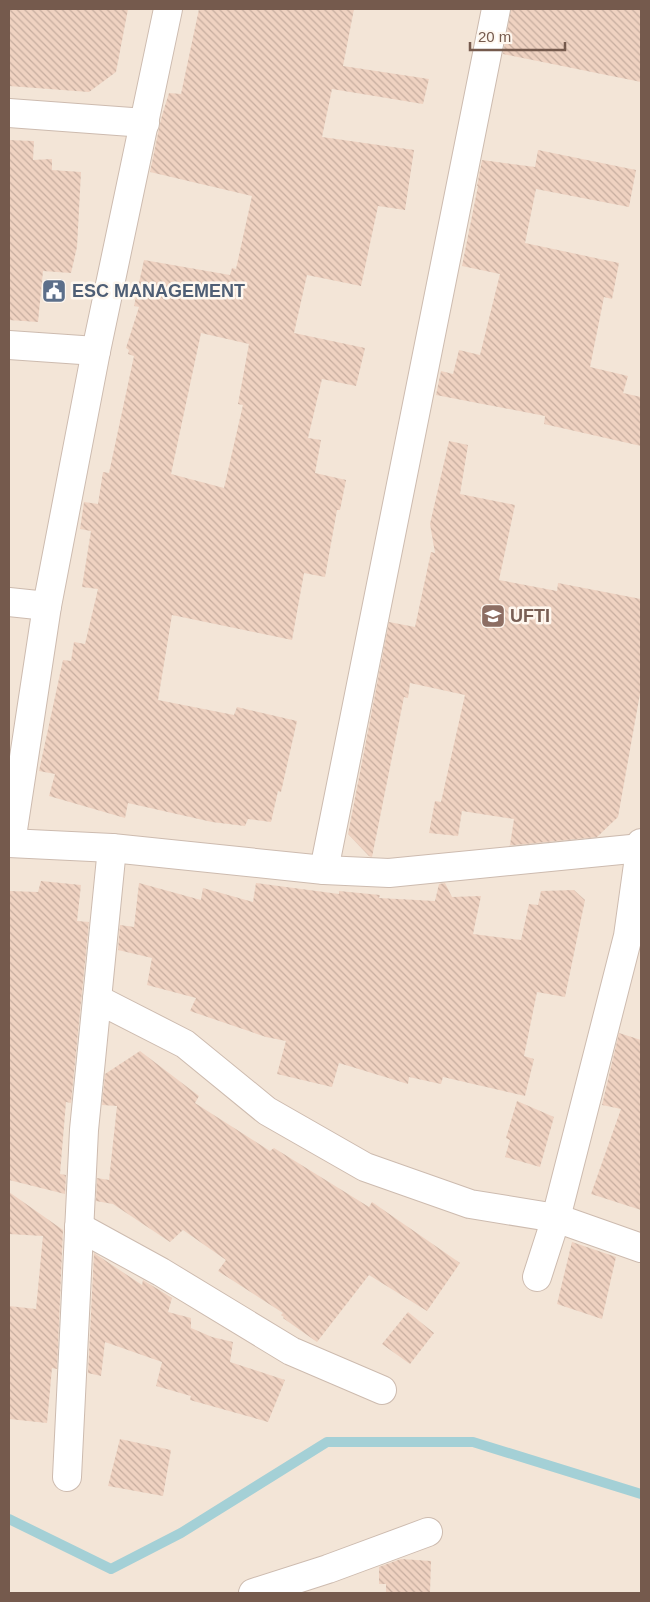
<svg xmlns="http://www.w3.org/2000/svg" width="650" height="1602" viewBox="0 0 650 1602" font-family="Arial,sans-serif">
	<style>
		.residential { fill: #f3e5d7 }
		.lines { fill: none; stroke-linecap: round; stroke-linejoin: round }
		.stream { stroke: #a4d0d6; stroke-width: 10 }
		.building { fill: url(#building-back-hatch); fill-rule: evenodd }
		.minor-casing { stroke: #cdbbaf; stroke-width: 30 }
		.minor { stroke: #fff; stroke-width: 28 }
		.labels { text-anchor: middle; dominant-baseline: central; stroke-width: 5; stroke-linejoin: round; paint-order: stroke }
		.service-label { font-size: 18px; font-weight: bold; fill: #4e5e75; stroke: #fef7ef; text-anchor: start }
		.education-label { font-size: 18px; font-weight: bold; fill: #785e54; stroke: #fef7ef; text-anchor: start }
	</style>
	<defs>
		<pattern id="building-back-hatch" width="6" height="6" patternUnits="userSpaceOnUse" patternTransform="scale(1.25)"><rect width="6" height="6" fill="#efd2c1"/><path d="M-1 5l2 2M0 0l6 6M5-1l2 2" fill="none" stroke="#c6ad9f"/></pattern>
	</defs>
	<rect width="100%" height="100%" fill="#fbf3e8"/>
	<!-- residential -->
	<rect class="residential" x="9" y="9" width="632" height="1584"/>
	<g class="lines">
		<!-- stream -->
		<polyline class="stream" points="9,1519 111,1569 181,1533 327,1442 473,1442 641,1494"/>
	</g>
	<!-- building -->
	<g class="building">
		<polygon points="9,9 128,9 116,72 89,92 9,86"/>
		<path d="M199 9H354L343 66 429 79 423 104 332 89 322 137 414 150 405 210 378 206 361 286 307 275 294 333 365 348 356 386 322 379 308 438 321 440 315 473 346 480 340 510H337L325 577 304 573 292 640 172 615 158 700 234 715 237 707 297 721 281 792 278 791 271 822 248 819 245 826 212 822 128 803 125 818 49 796 55 774 39 771 63 660 71 661 74 642 85 644 98 589 82 587 91 531 80 529 84 502 98 504 103 472 109 473 134 356 128 354 129 350 126 348 139 307 134 306 144 260 230 275 232 268 236 269 252 196 150 172 161 119 169 93 181 94ZM201 333 249 344 238 404 243 405 224 488 171 474Z"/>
		<polygon points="511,9 641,9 641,82 503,54"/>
		<polygon points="9,140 34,141 33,160 52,159 52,170 81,172 77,247 71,273 43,271 38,322 9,320"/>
		<polygon points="538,150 636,170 629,207 536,189 525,243 619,263 612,299 604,297 590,367 628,376 623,393 641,397 641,446 544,424 545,416 436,395 441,371 453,374 459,350 480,355 500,274 462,266 478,186 477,186 482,160 535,167"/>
		<polygon points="449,441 468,445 460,494 515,505 499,580 557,591 558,583 641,599 641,688 618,817 597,837 515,845 510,845 514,819 462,811 458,836 429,833 435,801 441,802 465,695 410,683 408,698 404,697 372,857 369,856 348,834 362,762 389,622 415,627 431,552 435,553 430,524"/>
		<polygon points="41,881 81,885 77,921 89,922 71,1103 66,1102 60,1174 66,1175 65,1194 9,1180 9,891 38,892"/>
		<polygon points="139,883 201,900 203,888 253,902 256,883 339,894 339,891 380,895 379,898 435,901 439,884 445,883 452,897 481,896 473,934 521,940 529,904 538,905 541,891 574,890 585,900 565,997 537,992 524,1056 534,1059 525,1096 443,1077 441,1084 409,1077 408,1084 339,1063 332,1087 277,1074 286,1041 266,1037 190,1011 196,998 147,985 152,958 118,950 120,925 134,927"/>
		<polygon points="619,1033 641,1040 641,1210 591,1194 621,1109 602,1105"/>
		<polygon points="140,1051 199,1096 195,1103 270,1151 274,1148 369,1207 372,1202 460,1263 427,1311 369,1275 317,1342 283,1318 284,1317 281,1315 283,1313 218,1271 226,1260 183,1230 170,1242 113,1204 96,1201 97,1178 109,1180 117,1106 102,1105 105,1074"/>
		<polygon points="517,1101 554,1117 540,1167 505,1157 510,1140 506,1138"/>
		<polygon points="9,1192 63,1230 57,1369 52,1368 47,1423 9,1419 9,1306 36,1309 43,1236 9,1234"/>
		<polygon points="572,1242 616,1257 602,1319 557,1304"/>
		<polygon points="94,1253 142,1285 143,1280 172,1298 168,1312 191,1318 191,1328 212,1337 233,1342 230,1362 285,1380 268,1422 190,1400 191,1396 156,1386 162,1362 105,1342 101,1376 88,1373"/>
		<polygon points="408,1312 434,1333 410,1364 382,1344"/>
		<polygon points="120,1439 171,1450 163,1496 108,1486"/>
		<polygon points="401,1559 431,1561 430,1593 386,1593 386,1584 379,1584 379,1567"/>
	</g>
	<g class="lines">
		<defs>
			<g id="minor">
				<polyline points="9,113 145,123"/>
				<polyline points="9,345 96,351"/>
				<polyline points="9,602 47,606"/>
				<polyline points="9,843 112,848 324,870 389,873 641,848"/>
				<polyline points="11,843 47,606 96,351 168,9"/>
				<polyline points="324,870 496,9"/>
				<polyline points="97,999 185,1044 267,1111 365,1167 470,1204 556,1218 641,1248"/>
				<polyline points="79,1227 161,1272 291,1351 382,1390"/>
				<polyline points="537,1277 556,1218 628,936 641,843"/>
				<polyline points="67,1477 84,1130 112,848"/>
				<polyline points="253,1593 328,1569 428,1532"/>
			</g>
		</defs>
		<!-- minor casing -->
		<use href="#minor" class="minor-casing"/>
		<!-- minor -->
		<use href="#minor" class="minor"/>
	</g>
	<!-- icons -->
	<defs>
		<symbol id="civic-square" viewBox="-11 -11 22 22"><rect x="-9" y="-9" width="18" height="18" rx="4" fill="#5c6f8a" stroke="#fef7ef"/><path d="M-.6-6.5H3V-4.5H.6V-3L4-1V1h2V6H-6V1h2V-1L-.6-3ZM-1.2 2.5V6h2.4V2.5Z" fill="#fff"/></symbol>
		<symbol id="school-square" viewBox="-11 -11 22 22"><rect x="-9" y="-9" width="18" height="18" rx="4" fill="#8d6e63" stroke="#fef7ef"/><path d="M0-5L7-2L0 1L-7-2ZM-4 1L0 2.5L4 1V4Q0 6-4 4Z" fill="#fff"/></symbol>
	</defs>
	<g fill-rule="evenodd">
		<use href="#civic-square" x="40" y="277" width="28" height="28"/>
		<use href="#school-square" x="479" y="602" width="28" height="28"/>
	</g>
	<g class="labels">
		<!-- service labels -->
		<g class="service-label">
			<text x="72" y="291">ESC MANAGEMENT</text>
		</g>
		<!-- education labels -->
		<g class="education-label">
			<text x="510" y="616">UFTI</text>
		</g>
	</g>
	<!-- border -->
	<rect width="650" height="1602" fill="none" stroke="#755a4d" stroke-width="20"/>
	<!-- scale -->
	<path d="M470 42v8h95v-8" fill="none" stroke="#755a4d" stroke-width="2.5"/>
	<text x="478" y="42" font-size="15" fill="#755a4d" stroke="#fef7ef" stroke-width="4" paint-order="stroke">20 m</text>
</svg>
